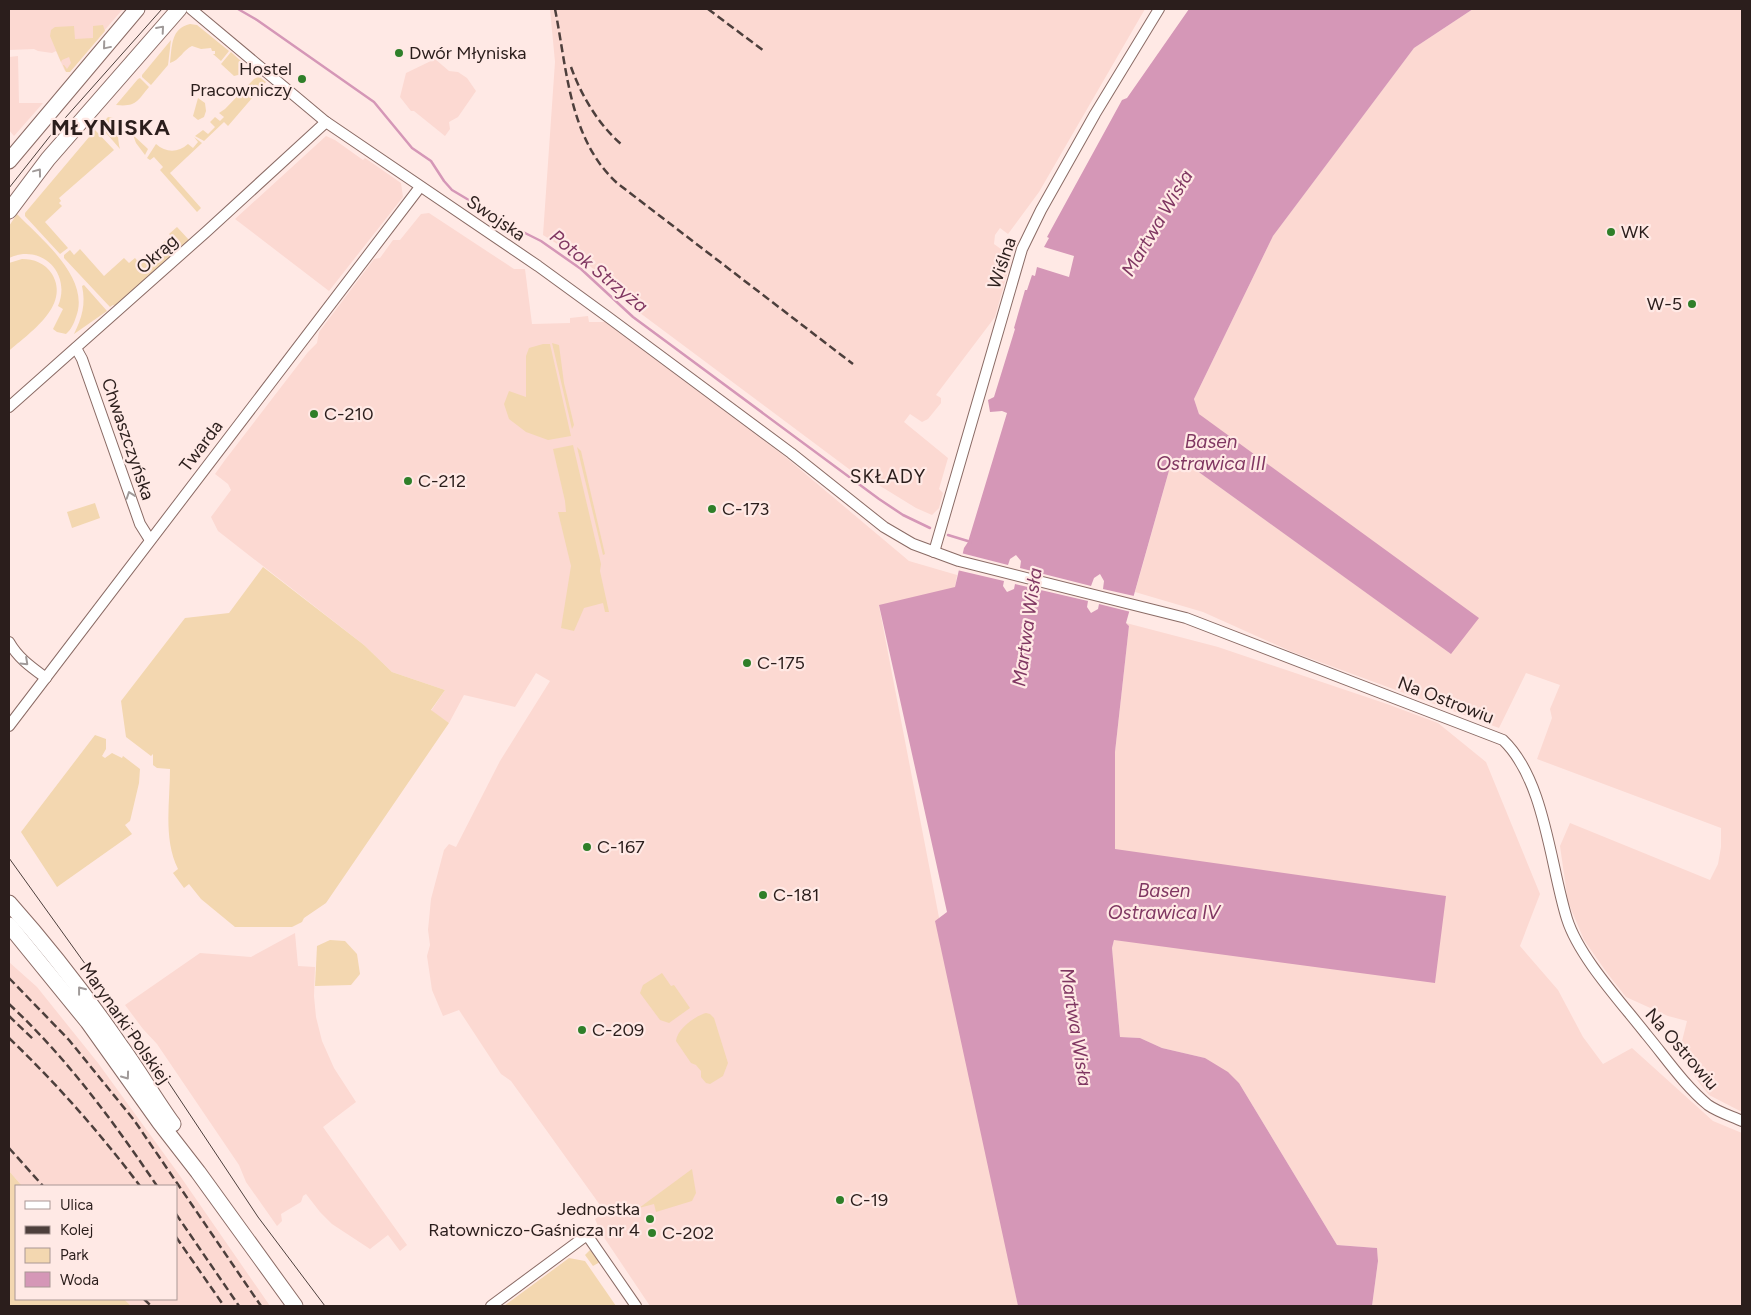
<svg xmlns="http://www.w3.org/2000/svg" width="1751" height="1315" viewBox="0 0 1751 1315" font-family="Figtree,sans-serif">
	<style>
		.built { fill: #fcd9d2 }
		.green { fill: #f3d7b0 }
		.water { fill: #d597b7 }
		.pier { fill: #ffe9e5 }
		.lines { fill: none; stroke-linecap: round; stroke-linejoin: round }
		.stream { stroke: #d597b7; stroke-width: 2.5 }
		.street-casing { stroke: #8a6b65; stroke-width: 12 }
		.secondary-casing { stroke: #8a6b65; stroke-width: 17 }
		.street { stroke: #fff; stroke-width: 10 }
		.secondary { stroke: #fff; stroke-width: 15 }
		.tram { stroke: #4d3f3c; stroke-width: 1 }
		.rail { stroke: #4d3f3c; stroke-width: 2.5; stroke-dasharray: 8 4; stroke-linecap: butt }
		.oneway { stroke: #a09a99 }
		.poi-dot { fill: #2f7f29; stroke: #ffe9e5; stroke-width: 2 }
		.labels { text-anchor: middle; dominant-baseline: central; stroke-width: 4.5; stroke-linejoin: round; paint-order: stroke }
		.poi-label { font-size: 18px; fill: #2b1e1c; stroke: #ffe9e5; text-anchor: start }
		.street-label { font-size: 18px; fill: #2b1e1c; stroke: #ffe9e5 }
		.water-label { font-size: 19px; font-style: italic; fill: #803762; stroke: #ffe9e5 }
		.neighbourhood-label { font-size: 19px; letter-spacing: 1px; fill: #2b1e1c; stroke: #ffe9e5 }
		.district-label { font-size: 22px; font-weight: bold; letter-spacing: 1px; fill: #2b1e1c; stroke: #ffe9e5 }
	</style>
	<rect width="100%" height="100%" fill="#ffe9e5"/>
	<!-- built -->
	<g class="built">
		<polygon points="9,9 123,9 68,72 65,71 56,51 52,53 38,51 34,49 9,50"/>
		<polygon points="550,9 1145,9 1039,192 1008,234 1000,228 995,235 994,244 1012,257 995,317 936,395 941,398 941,403 928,419 922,422 910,414 904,422 948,458 939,489 943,493 939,508 932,515 916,508 877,484 861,478 636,310 623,299 586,262 543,235 555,62"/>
		<polygon points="1473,9 1742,9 1742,1112 1709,1095 1697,1080 1686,1060 1682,1041 1687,1021 1668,1016 1626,997 1607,973 1584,940 1568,902 1560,846 1570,823 1710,880 1718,864 1721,847 1721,828 1537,759 1552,718 1550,709 1560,685 1526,673 1499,728 1290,651 1203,612 1135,592 1172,460 1182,460 1439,645 1199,414 1194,399 1273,236 1414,48"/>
		<polygon points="18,56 19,103 43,103 14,136 9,130 9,57"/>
		<polygon points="435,59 449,71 458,72 467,78 476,91 458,117 449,122 450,129 445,136 414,111 411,111 400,97 406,73"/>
		<polygon points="326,136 335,140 363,160 365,158 401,183 403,197 329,291 235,219"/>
		<polygon points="429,213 514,269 525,269 532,324 570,323 570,318 588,316 589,322 605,322 783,455 909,561 957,575 955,588 879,606 942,933 1018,1306 650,1306 601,1233 595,1219 605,1212 511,1081 501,1074 459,1010 443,1016 432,990 427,956 430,945 428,930 431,899 444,850 449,844 456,847 500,761 550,681 536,673 515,707 464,695 449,723 431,711 445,690 392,672 364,645 218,531 211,517 231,490 228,484 215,474 225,460 308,352 317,343 319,332 374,259 380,258 393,240 400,240 421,214"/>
		<polygon points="1126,623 1218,647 1387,704 1438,723 1486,762 1540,894 1520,946 1558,990 1583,1037 1603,1064 1632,1048 1713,1121 1742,1133 1742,1306 1372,1306 1378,1261 1377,1248 1337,1245 1239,1083 1205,1058 1162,1048 1140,1038 1120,1037 1112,948 1114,940 1115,752 1129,626"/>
		<polygon points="295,933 298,966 315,967 314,996 316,1017 322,1041 334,1068 356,1102 323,1127 407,1245 400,1251 388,1235 370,1249 332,1224 320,1212 306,1194 303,1196 301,1202 281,1214 282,1221 277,1226 246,1182 239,1165 157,1044 143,1029 125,1005 200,953 251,957"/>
		<polygon points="9,962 37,987 98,1063 178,1173 270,1306 131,1306 124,1299 176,1299 176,1186 22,1186 9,1171"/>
	</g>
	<!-- green -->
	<g class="green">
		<path d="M190 24 197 25 229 51 221 61 213 54H215V51H212L211 48 201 49 192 46C183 50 180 60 170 63 172 46 171 28 190 24Z"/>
		<polygon points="103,25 105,31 70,72 66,72 63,65 64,65 67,69 71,63 69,57 62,60 61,62 50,36 51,30 55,27 74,26 75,39 93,38 93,26"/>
		<polygon points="171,40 168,65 151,85 142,77 142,75"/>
		<polygon points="231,52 243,63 244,70 242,74 234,76 221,64"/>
		<polygon points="258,77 261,78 266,82 228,126 224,122 204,141 195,136 203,130 208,134 215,127 210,122 215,117 220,121 224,117 219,113 225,109 254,79"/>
		<path d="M140 78 149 87C137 101 137 107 116 105L138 79Z"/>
		<polygon points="198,98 205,103 206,111 204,117 198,120 193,116"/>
		<path d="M108 117 113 118C119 126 117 139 120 149L100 126Z"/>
		<polygon points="95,130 114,150 59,198 61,201 59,203 62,206 45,222 68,248 60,254 25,216 25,213"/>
		<polygon points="133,135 148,149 145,155 136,143"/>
		<path d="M194 137 202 143 170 173 201 208 197 212 160 170 163 167 154 157 150 160 147 158 156 144C166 153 178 153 188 144L193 148 198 142Z"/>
		<path d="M17 214C41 239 91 278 76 317 74 323 71 330 66 334L57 332 53 329 63 309 58 306C72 273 41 243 9 258V226Z"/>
		<polygon points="177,227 189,240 115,306 113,305 110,307 64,258 64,255 70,250 74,255 80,249 104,276 124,258 129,263 135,258 139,263 171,236 169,234"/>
		<path d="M22 259C34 259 45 263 52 274 71 306 29 333 9 351V263Z"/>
		<path d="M84 285 107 311 74 334C82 318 86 304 82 286Z"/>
		<polygon points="552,343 559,345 564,383 574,425 572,429"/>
		<polygon points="543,344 550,344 571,436 548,440 526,432 509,419 504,404 509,391 526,397 526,356 529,348"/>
		<polygon points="573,445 601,564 600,571 609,612 605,612 603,603 584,608 574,631 561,628 571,566 558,512 566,512 565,501 553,449"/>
		<polygon points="577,447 581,451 605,554 603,555"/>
		<polygon points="95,503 100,518 72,528 67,512"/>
		<path d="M263 567 364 645 392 672 445 690 431 710 449 723 326 903 304 918 302 922 292 927H235L201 899 189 884 184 888 173 873 178 869C163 839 170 802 170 769L157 768 153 765V754L151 756 126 737 121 701 185 618 229 613Z"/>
		<polygon points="95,735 106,739 106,749 102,756 105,758 112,753 122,758 123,756 140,769 139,783 131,817 130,821 125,825 132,834 57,887 21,832"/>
		<polygon points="330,940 345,941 357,954 360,974 351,985 315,986 317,946"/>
		<polygon points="662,973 671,986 674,985 690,1008 669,1023 660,1020 640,993 643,985"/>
		<path d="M706 1013 710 1014 714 1018 728 1063 723 1076 710 1084 706 1083 701 1077V1071L696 1065 691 1063 676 1041C677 1029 695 1016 706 1013Z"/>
		<polygon points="692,1169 696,1193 692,1201 656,1212 654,1204 639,1208"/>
		<polygon points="9,1171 22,1186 16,1186 16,1299 124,1299 131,1306 9,1306"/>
		<polygon points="590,1250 600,1262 593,1266 585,1255"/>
		<polygon points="569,1258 585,1261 616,1306 504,1306"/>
	</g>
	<!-- water -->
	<polygon class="water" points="1189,9 1473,9 1414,48 1273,236 1194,399 1199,414 1479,618 1451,654 1182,460 1172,460 1126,623 1129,626 1115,752 1115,849 1446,896 1435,983 1114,940 1112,948 1120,1037 1140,1038 1162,1048 1205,1058 1228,1072 1239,1083 1337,1245 1377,1248 1378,1261 1372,1306 1018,1306 935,921 947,912 879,605 955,587 964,548 968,542 1007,413 1002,411 990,412 988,400 994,397 1015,329 1014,328 1025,290 1027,290 1032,275 1035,276 1037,267 1069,277 1074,256 1044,247 1049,238 1047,237 1122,100 1127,98"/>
	<!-- pier -->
	<polygon class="pier" points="961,553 1008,565 1010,559 1016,555 1021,561 1020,568 1091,586 1094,578 1100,574 1104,581 1103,589 1134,596 1131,612 1099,604 1098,609 1091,613 1087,607 1088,601 1015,584 1014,589 1007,592 1003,586 1004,581 957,570"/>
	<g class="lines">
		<!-- stream -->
		<g class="stream">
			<polyline points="238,9 257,20 374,102 412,148 431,161 444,181 452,190 519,230 541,241 581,269 633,317 879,499 903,515 930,528"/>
			<polyline points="948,535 971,542"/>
		</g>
		<defs>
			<g id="street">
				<path d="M191 9 326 122 538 266 608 317 791 453 884 527 913 544 959 561 1186 618 1503 740C1545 780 1550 865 1567 919 1579 957 1621 1002 1646 1034 1666 1058 1684 1085 1708 1105 1718 1112 1731 1116 1742 1121"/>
				<polyline points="76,348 82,359 140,524 150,540"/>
				<polyline points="9,407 206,232 326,122"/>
				<polyline points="934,552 1022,249 1041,210 1095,114 1159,9"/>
				<path d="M9 642C18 658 31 667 46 678"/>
				<polyline points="9,726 420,187"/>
				<polyline points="491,1306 587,1235 636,1306"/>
			</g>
			<g id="secondary">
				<polyline points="9,161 137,9"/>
				<polyline points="9,211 48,159 179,9"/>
				<path d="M9 903C50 949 87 997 122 1048 140 1073 155 1099 173 1124"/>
				<polyline points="9,925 88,1022 160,1123 198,1172 295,1306"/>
			</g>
		</defs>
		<!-- street casing -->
		<use href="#street" class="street-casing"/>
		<!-- secondary casing -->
		<use href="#secondary" class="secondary-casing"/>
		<!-- street -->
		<use href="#street" class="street"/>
		<!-- secondary -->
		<use href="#secondary" class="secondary"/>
		<!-- tram -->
		<g class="tram">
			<polyline points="9,188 58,126 162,9"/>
			<polyline points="9,858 147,1050 258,1217 325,1306"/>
		</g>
		<!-- rail -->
		<g class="rail">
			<path d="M555 9C567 69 569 139 617 183L853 364"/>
			<polyline points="708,9 764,51"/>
			<path d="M571 67C581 95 598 124 621 144"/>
			<polyline points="9,978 69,1040 134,1120 261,1306"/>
			<path d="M9 1004C67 1058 113 1121 157 1186"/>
			<polyline points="9,1016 34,1040"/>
			<path d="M9 1038C57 1084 100 1133 140 1186"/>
			<polyline points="9,1148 43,1186"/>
			<polyline points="176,1214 239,1306"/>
			<polyline points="176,1237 224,1306"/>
			<polyline points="144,1299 151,1306"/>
		</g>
	</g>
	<!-- one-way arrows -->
	<defs><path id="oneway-chevron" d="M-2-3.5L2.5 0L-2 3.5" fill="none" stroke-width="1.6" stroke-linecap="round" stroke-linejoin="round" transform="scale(1.25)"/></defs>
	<g class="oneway">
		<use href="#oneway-chevron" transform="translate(161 29) rotate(-49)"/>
		<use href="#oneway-chevron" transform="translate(106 46) rotate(130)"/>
		<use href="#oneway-chevron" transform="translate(38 172) rotate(-53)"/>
		<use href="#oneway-chevron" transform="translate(130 495) rotate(-109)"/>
		<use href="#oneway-chevron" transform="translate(25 662) rotate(43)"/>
		<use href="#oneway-chevron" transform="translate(81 990) rotate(-128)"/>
		<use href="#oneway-chevron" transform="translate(126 1076) rotate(54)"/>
	</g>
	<!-- markers -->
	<g class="poi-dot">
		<circle cx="399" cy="53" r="5"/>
		<circle cx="302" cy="79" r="5"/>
		<circle cx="1611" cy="232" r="5"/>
		<circle cx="1692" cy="304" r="5"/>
		<circle cx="314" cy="414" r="5"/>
		<circle cx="408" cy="481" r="5"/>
		<circle cx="712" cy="509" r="5"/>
		<circle cx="747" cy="663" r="5"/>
		<circle cx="587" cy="847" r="5"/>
		<circle cx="763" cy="895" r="5"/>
		<circle cx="582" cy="1030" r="5"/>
		<circle cx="840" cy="1200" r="5"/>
		<circle cx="650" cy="1219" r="5"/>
		<circle cx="652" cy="1233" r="5"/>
	</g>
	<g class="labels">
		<!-- poi labels -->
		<g class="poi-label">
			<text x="409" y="53">Dwór Młyniska</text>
			<text x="292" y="69" text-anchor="end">Hostel<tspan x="292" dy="21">Pracowniczy</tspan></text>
			<text x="1621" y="232">WK</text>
			<text x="1682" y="304" text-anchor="end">W-5</text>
			<text x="324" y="414">C-210</text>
			<text x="418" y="481">C-212</text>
			<text x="722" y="509">C-173</text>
			<text x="757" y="663">C-175</text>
			<text x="597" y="847">C-167</text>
			<text x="773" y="895">C-181</text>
			<text x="592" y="1030">C-209</text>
			<text x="850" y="1200">C-19</text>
			<text x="640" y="1209" text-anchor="end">Jednostka<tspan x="640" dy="21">Ratowniczo-Gaśnicza nr 4</tspan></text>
			<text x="662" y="1233">C-202</text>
		</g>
		<!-- street labels -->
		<g class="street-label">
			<text transform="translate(496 218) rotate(34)">Swojska</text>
			<text transform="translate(157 254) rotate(-42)">Okrąg</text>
			<text transform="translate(1002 263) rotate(-71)">Wiślna</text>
			<text transform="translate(128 439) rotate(71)">Chwaszczyńska</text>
			<text transform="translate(201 446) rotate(-53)">Twarda</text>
			<text transform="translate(1446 700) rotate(21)">Na Ostrowiu</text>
			<text transform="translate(125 1023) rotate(55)">Marynarki Polskiej</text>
			<text transform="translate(1682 1049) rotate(49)">Na Ostrowiu</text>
		</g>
		<!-- water labels -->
		<g class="water-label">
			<text transform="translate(1157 223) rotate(-59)">Martwa Wisła</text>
			<text transform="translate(599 271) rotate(39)">Potok Strzyża</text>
			<text x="1211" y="441">Basen<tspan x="1211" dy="22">Ostrawica III</tspan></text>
			<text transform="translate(1027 627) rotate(-82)">Martwa Wisła</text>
			<text x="1164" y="890">Basen<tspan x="1164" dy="22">Ostrawica IV</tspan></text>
			<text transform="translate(1076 1027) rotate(81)">Martwa Wisła</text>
		</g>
		<!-- neighbourhood labels -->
		<g class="neighbourhood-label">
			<text x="888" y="476">SKŁADY</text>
		</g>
		<!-- district labels -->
		<g class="district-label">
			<text x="111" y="127">MŁYNISKA</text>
		</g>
	</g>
	<!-- border -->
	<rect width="1751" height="1315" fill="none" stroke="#2b1e1c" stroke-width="20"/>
	<!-- legend -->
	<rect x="15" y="1185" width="162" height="115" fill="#ffe9e5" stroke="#aa9895"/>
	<rect x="25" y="1201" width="25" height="8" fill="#ffffff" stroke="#aa9895"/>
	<text x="60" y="1210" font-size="15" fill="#2b1e1c">Ulica</text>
	<rect x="25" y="1226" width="25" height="8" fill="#4d3f3c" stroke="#aa9895"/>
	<text x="60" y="1235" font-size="15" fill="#2b1e1c">Kolej</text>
	<rect x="25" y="1248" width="25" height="15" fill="#f3d7b0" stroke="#aa9895"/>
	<text x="60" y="1260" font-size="15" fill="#2b1e1c">Park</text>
	<rect x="25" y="1272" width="25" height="15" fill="#d597b7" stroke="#aa9895"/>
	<text x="60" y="1285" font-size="15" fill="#2b1e1c">Woda</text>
</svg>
